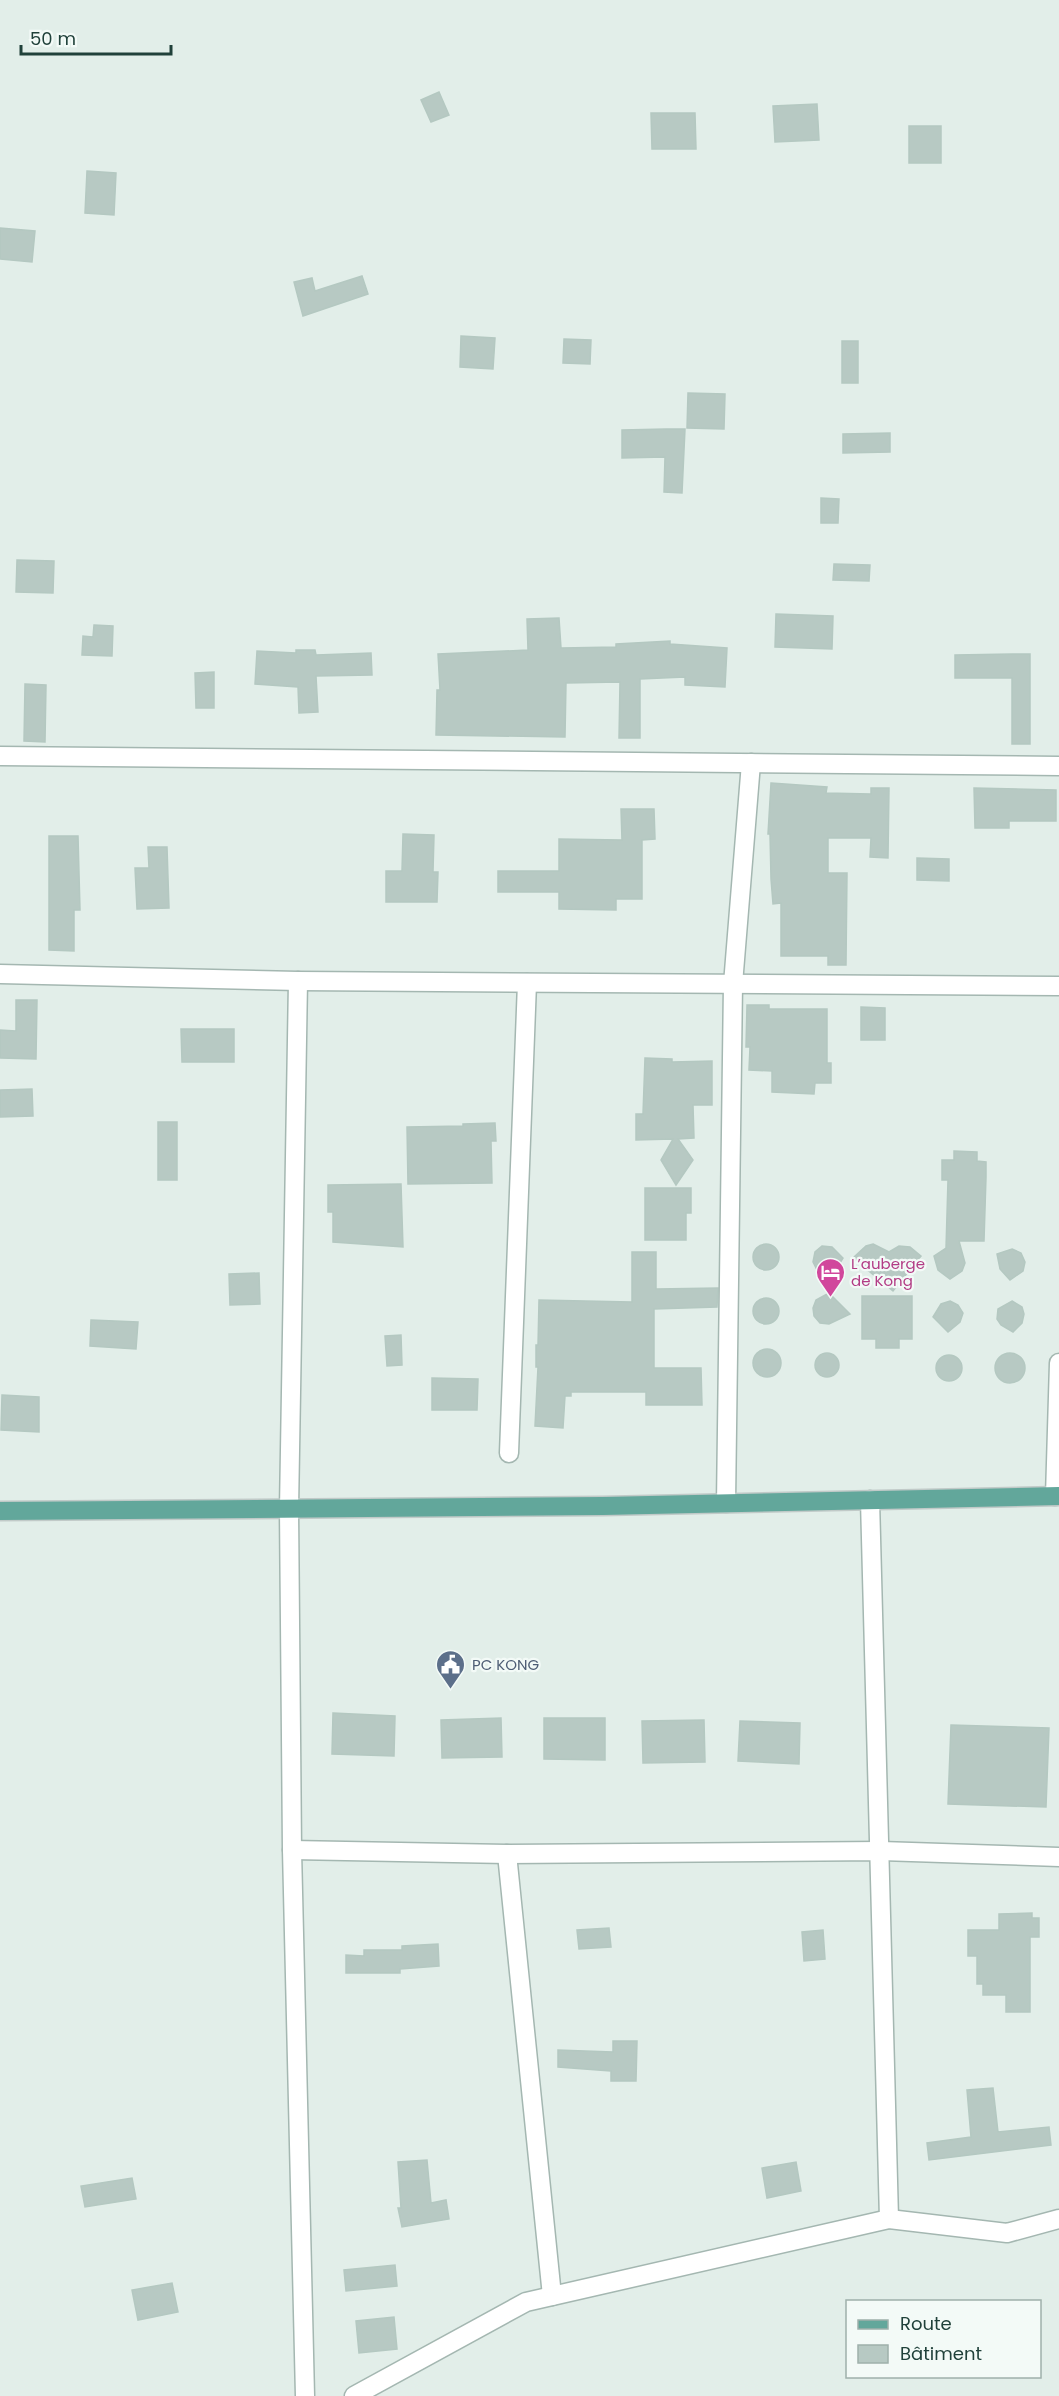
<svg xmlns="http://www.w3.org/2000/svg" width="1059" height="2396" viewBox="0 0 1059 2396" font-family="Poppins,sans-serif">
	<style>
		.building { fill: #b7c9c3; stroke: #b4c8c1; stroke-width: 1.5 }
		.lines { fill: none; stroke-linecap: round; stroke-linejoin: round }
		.minor-casing { stroke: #a4b7b1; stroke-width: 21 }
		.major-casing { stroke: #c1cac8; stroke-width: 21 }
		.minor { stroke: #fff; stroke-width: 18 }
		.major { stroke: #62a79b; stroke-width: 18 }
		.labels { text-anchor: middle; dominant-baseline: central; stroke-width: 4.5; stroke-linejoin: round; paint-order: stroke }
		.hotel-label { font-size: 15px; fill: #b23c85; stroke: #f3faf7; text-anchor: start }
		.service-label { font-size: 15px; fill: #4e5e75; stroke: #f3faf7; text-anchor: start }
	</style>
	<rect width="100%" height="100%" fill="#e2eee9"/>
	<!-- building -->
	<g class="building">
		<polygon points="439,92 449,115 431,122 421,100"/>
		<polygon points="817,104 819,140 775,142 773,106"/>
		<polygon points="651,113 695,113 696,149 652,149"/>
		<rect x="909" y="126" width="32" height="37"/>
		<polygon points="87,171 116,173 114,215 85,213"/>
		<polygon points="0,228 35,231 32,262 0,259"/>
		<polygon points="362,276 368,294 303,316 294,282 312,278 315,291"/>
		<polygon points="461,336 495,338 493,369 460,367"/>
		<polygon points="564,339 591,340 590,364 563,363"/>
		<rect x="842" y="341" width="16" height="42"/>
		<polygon points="688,393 725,394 724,429 687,428"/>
		<polygon points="666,429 685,429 682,493 664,492 665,457 622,458 622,430"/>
		<polygon points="890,433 890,452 843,453 843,434"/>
		<polygon points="821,498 839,499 838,523 821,523"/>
		<polygon points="17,560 54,561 53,593 16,592"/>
		<polygon points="834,564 870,565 869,581 833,580"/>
		<polygon points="776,614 833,616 832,649 775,647"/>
		<polygon points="559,618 561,648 616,647 616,644 670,641 670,644 727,648 725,687 685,685 685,677 640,679 640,738 619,738 620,682 566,683 565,737 436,735 437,690 440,690 438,654 528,650 527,619"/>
		<polygon points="94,625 113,626 112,656 82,655 83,636 93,637"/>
		<polygon points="296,650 315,650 316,655 371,653 372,675 316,676 318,712 299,713 298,687 255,684 257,651 296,653"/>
		<polygon points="1012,654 1030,654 1030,744 1012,744 1012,678 955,678 955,655"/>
		<polygon points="214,672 214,708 196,708 195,673"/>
		<polygon points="25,684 46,685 45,742 24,741"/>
		<polygon points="771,783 827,787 826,793 871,794 871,788 889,788 888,858 870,857 871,838 828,838 828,873 847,873 846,965 828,965 828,956 781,956 781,903 773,904 771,879 770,834 768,834"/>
		<polygon points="974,788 1056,790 1056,821 1009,821 1009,828 975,828"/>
		<polygon points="621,809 654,809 655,839 642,840 642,899 616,899 616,910 559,909 559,892 498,892 498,871 559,871 559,839 622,840"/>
		<polygon points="403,834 434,835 433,872 438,872 437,902 386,902 386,871 402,871"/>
		<polygon points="49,836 78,836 80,910 74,910 74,951 49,950"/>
		<polygon points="148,847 167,847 169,908 137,909 135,868 149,868"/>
		<polygon points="917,858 949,859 949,881 917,880"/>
		<polygon points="16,1000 37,1000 36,1059 0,1058 0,1030 16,1031"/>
		<polygon points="747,1005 769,1005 769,1009 827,1009 827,1063 831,1063 831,1083 815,1083 814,1094 772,1092 772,1071 749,1070 750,1047 746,1047"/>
		<polygon points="861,1007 885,1008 885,1040 861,1040"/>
		<polygon points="181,1029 234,1029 234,1062 182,1062"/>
		<polygon points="645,1058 672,1059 672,1062 712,1061 712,1105 693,1105 694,1138 678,1139 693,1160 676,1185 661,1160 673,1139 636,1140 636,1114 643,1114"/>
		<polygon points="32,1089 33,1116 0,1117 0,1090"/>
		<rect x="158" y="1122" width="19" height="58"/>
		<polygon points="495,1123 496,1141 491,1141 492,1183 408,1184 407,1127 463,1126 463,1124"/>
		<polygon points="954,1151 977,1152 977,1161 986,1162 986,1177 984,1241 959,1241 965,1263 962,1271 950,1279 938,1270 934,1256 946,1248 948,1180 942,1180 942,1160 954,1160"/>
		<polygon points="401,1184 403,1247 333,1242 333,1212 328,1212 328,1185"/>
		<polygon points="645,1188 691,1188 691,1213 686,1213 686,1240 645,1240"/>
		<polygon points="873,1244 889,1252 899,1246 910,1247 921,1256 893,1291 853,1258 866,1246"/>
		<circle cx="766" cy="1257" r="13"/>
		<polygon points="822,1246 832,1247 843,1258 835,1271 826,1274 817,1270 813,1262 815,1252"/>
		<polygon points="1012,1249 1021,1253 1025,1262 1023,1271 1010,1280 1000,1269 997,1254"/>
		<polygon points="632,1252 656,1252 656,1289 718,1288 717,1307 654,1309 654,1368 701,1368 702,1405 646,1405 646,1392 571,1392 571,1396 565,1396 563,1428 535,1426 538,1367 536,1367 536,1345 538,1345 539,1300 632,1302"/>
		<polygon points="259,1273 260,1304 230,1305 229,1274"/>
		<polygon points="829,1293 850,1314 829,1324 820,1323 814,1316 813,1308 816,1300"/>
		<polygon points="862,1296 912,1296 912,1339 899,1339 899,1348 876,1348 876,1339 862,1339"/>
		<circle cx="766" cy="1311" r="13"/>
		<polygon points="950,1301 958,1305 963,1313 960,1322 948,1332 933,1317 941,1304"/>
		<polygon points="1012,1301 1022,1307 1024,1314 1022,1323 1013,1332 1001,1325 997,1319 998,1309"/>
		<polygon points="91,1320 138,1322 136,1349 90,1346"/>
		<polygon points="401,1335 402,1365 387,1366 385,1336"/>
		<circle cx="767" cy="1363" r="14"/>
		<circle cx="827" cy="1365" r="12"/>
		<circle cx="1010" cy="1368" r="15"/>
		<circle cx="949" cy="1368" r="13"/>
		<polygon points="432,1378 478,1379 477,1410 432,1410"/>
		<polygon points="2,1395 39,1397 39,1432 1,1430"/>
		<polygon points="333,1713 395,1716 394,1756 332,1754"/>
		<polygon points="501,1718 502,1757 442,1758 441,1720"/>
		<polygon points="544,1718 605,1718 605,1760 544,1759"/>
		<polygon points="704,1720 705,1762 643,1763 642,1721"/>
		<polygon points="740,1721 800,1723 799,1764 738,1761"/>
		<polygon points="951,1725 1049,1728 1046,1807 948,1804"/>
		<polygon points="1032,1913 1032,1918 1039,1918 1039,1937 1030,1937 1030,2012 1006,2012 1006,1995 983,1995 983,1984 977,1984 977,1956 968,1956 968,1930 999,1930 999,1914"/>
		<polygon points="609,1928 611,1947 579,1949 577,1930"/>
		<polygon points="823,1930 825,1959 804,1961 802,1932"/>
		<polygon points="438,1944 439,1966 400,1969 400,1973 346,1973 346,1955 364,1956 364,1950 402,1950 402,1946"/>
		<polygon points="613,2041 637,2041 636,2081 611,2081 611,2071 558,2067 558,2050 613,2052"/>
		<polygon points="993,2088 998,2132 1049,2127 1051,2145 929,2160 927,2143 971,2137 967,2090"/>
		<polygon points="427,2160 431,2203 446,2200 449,2219 402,2227 398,2208 401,2208 398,2162"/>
		<polygon points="796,2162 801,2191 767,2198 762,2168"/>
		<polygon points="132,2178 136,2199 85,2207 81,2186"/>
		<polygon points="395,2265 397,2286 346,2291 344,2270"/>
		<polygon points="172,2283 178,2312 138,2320 132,2290"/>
		<polygon points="394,2317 397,2349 359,2353 356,2321"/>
	</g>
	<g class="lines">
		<defs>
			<g id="minor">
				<polyline points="0,756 1059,766"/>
				<polyline points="0,974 298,981 1059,986"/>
				<polyline points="298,981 289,1509 292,1850 305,2396"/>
				<polyline points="509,1453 527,983"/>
				<polyline points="1055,1496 1059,1363"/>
				<polyline points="870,1500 889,2219"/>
				<polyline points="726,1503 733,984 751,763"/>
				<polyline points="292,1850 507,1854 881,1851 1059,1857"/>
				<polyline points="507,1854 552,2296"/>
				<polyline points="354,2396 526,2302 889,2219 1007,2233 1059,2219"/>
			</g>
			<polyline id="major" points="0,1511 603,1506 1059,1496"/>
		</defs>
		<!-- minor casing -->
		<use href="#minor" class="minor-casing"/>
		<!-- major casing -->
		<use href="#major" class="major-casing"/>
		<!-- minor -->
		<use href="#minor" class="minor"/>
		<!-- major -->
		<use href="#major" class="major"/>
	</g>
	<!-- icons -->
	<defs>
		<symbol id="hotel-pin" viewBox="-11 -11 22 30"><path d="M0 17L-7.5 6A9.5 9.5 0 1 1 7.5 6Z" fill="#d1479c" stroke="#f3faf7"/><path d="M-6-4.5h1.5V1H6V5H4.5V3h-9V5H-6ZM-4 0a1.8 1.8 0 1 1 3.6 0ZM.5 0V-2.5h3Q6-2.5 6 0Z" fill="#fff"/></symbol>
		<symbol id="civic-pin" viewBox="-11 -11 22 30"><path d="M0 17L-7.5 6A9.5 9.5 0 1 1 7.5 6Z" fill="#5c6f8a" stroke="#f3faf7"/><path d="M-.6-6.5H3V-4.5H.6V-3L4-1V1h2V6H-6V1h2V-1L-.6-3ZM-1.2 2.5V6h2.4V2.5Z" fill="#fff"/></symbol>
	</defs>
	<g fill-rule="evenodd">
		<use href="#hotel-pin" x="814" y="1256" width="33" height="45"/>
		<use href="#civic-pin" x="434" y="1648" width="33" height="45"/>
	</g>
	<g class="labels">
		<!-- hotel labels -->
		<g class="hotel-label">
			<text x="851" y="1263">L’auberge<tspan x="851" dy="17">de Kong</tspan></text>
		</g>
		<!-- service labels -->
		<g class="service-label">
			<text x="472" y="1664">PC KONG</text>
		</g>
	</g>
	<!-- legend -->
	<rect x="846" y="2300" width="195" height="78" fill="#f3faf7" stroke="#9fb0ab" stroke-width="1.5"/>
	<rect x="858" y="2320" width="30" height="9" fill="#62a79b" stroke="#9fb0ab" stroke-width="1.5"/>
	<text x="900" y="2330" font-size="18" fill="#20413a">Route</text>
	<rect x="858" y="2345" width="30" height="18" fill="#b7c9c3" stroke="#9fb0ab" stroke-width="1.5"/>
	<text x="900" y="2360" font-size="18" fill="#20413a">Bâtiment</text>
	<!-- scale -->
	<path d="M21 45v9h150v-9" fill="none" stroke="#20413a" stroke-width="3"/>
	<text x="30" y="45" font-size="18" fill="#20413a" stroke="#f3faf7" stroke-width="4.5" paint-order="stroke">50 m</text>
</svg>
